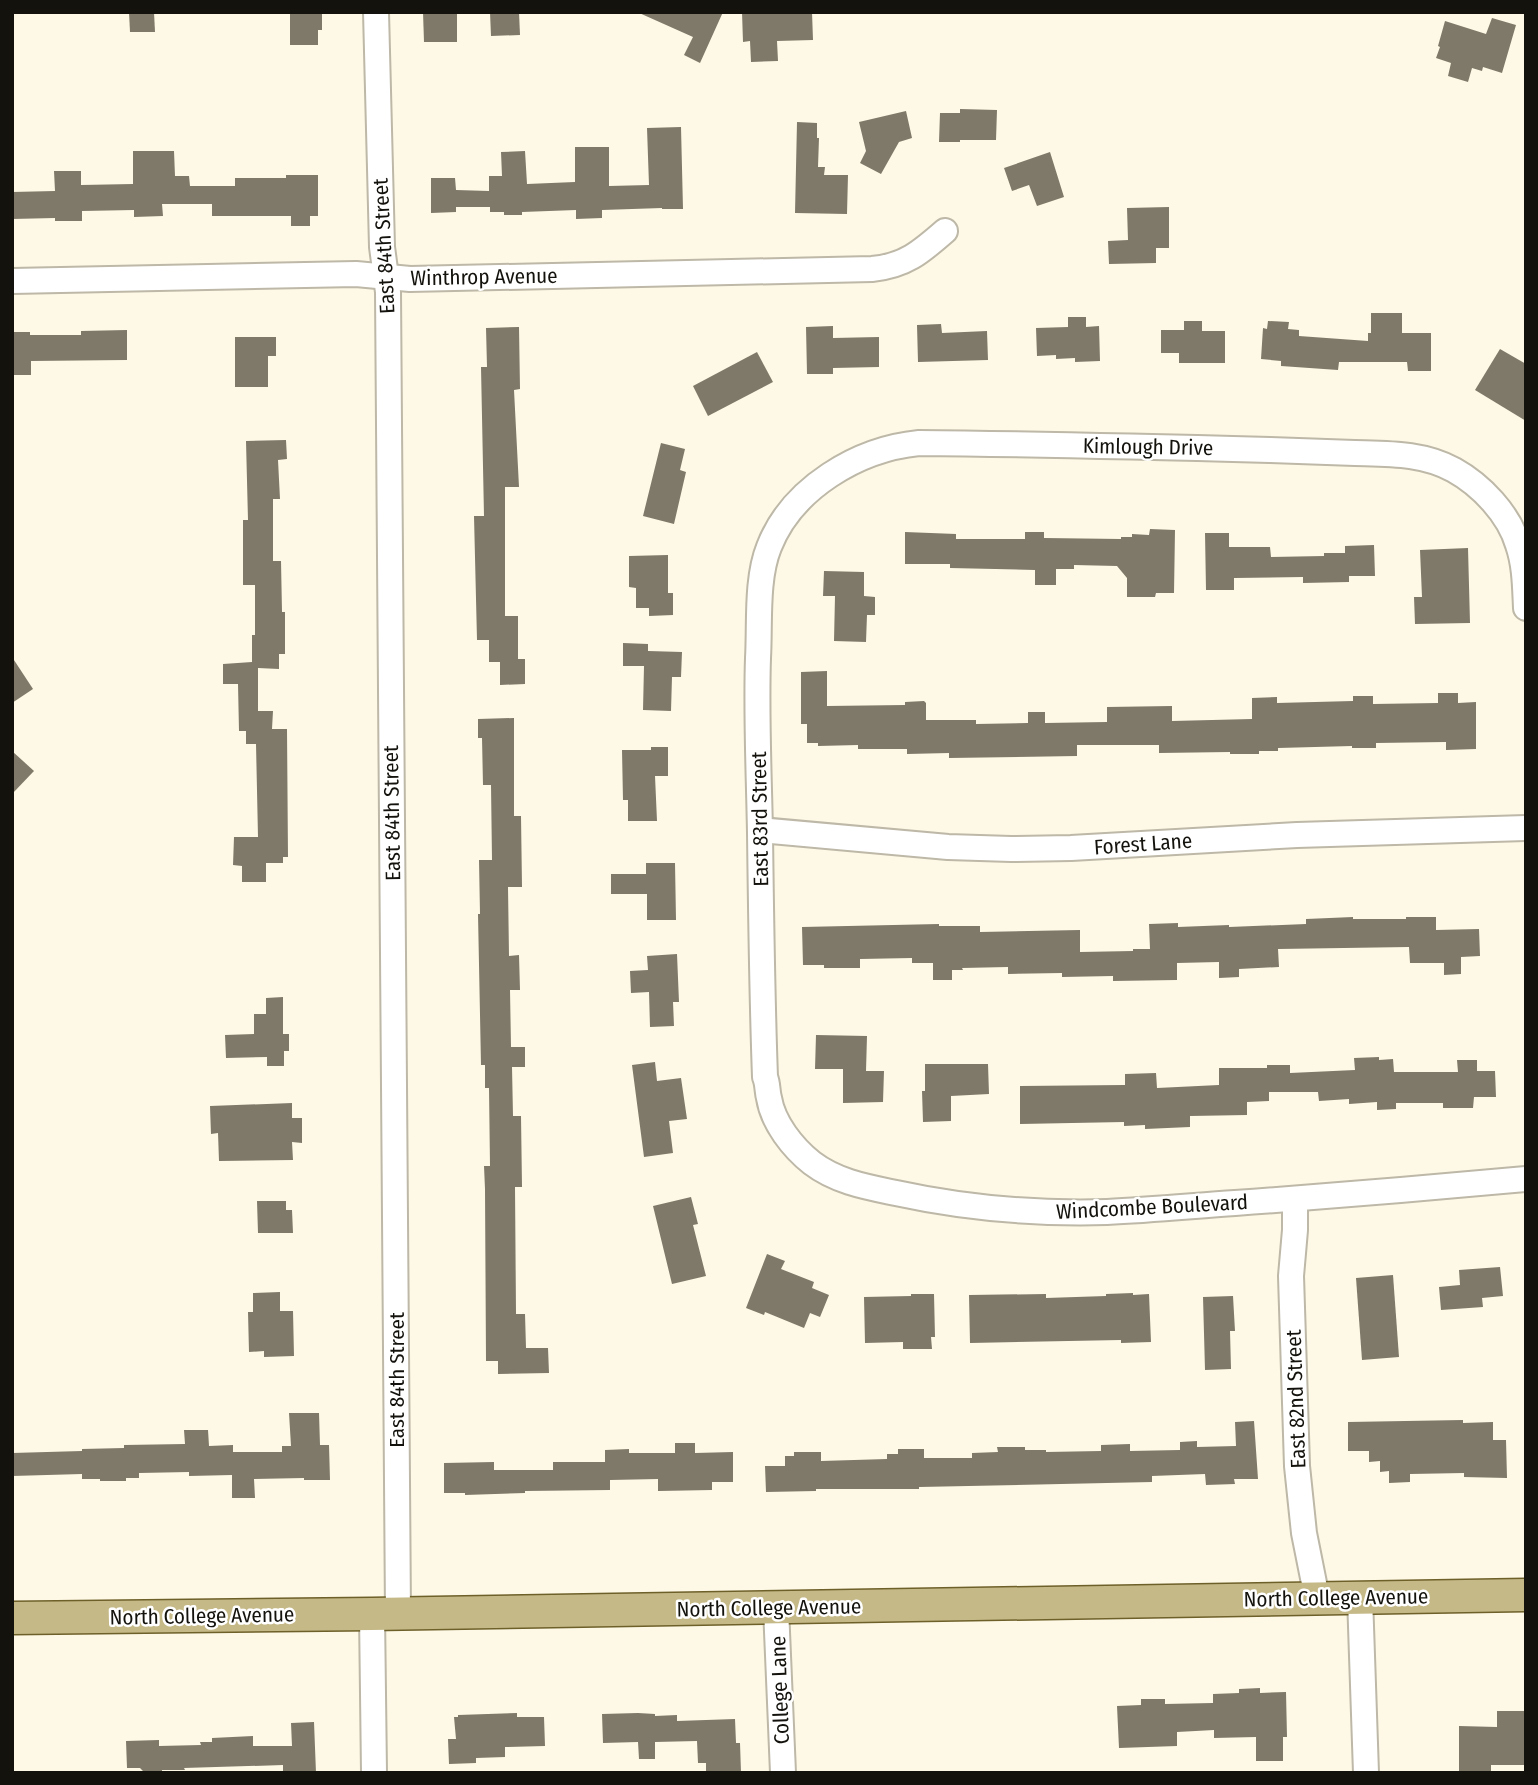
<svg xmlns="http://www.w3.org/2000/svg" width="1538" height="1785" viewBox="0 0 1538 1785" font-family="'Fira Sans Condensed',sans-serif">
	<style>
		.building { fill: #7e7969 }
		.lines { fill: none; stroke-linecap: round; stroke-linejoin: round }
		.minor-casing { stroke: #bdb8a7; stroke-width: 28 }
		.major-casing { stroke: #6e6029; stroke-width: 35 }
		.minor { stroke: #fff; stroke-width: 24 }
		.major { stroke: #c5b988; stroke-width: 32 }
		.labels { text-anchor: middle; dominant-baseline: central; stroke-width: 5; stroke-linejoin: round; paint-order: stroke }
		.street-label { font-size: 21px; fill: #14120c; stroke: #fff }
	</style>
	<rect width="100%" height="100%" fill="#fef9e6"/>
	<!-- building -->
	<g class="building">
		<polygon points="129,12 154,12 155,32 130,32"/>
		<polygon points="290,12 322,12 322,30 318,30 318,45 290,45"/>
		<polygon points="423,12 457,12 457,42 424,42"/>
		<polygon points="490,12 519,12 520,35 491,36"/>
		<polygon points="637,12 723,12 700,63 684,55 693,37"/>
		<polygon points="742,12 812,12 813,40 777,41 778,61 751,62 750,41 743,42"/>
		<polygon points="1492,18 1516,25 1502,73 1483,67 1482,71 1472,68 1468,82 1448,76 1451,63 1436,58 1440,47 1438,46 1445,21 1486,34"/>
		<polygon points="960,109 997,110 996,140 960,140 960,142 939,142 940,113 960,113"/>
		<polygon points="906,111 912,138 899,142 881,174 860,163 866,151 859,122"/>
		<polygon points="797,122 817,123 817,138 819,138 818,167 825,167 824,175 848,175 847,214 795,213"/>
		<polygon points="681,127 683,209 662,209 662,208 602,210 602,218 576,219 576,210 522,212 522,215 504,215 504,212 490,212 490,207 456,207 456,212 431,213 431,178 455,178 456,190 489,191 489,176 502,176 501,152 525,151 527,184 575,182 575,147 609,147 609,186 649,185 647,128"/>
		<polygon points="133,151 174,151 175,176 189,176 190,186 235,186 235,178 286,178 286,175 318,175 318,216 310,216 310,226 291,226 291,216 212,216 212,204 162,204 163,216 134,217 134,210 82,211 82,221 55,221 55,218 12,219 12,192 55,191 54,171 81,171 81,185 133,184"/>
		<polygon points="1050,152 1064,197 1037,206 1029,185 1012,191 1004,168"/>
		<polygon points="1169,207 1169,248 1156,248 1156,263 1109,264 1108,241 1128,240 1127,208"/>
		<polygon points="1371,313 1402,313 1402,333 1431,333 1431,371 1408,371 1407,362 1339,362 1338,370 1281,366 1281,361 1261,359 1263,328 1267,329 1268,321 1289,322 1288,329 1299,330 1299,336 1368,341 1368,333 1371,333"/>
		<polygon points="1068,317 1086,317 1086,327 1099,326 1100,361 1075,362 1075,358 1056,359 1056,355 1037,356 1036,328 1068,327"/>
		<polygon points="1184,321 1202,321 1202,331 1225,331 1225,363 1179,363 1179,353 1161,353 1161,330 1184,330"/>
		<polygon points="941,324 942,333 987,331 988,360 918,362 917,325"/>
		<polygon points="833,326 833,338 879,337 879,367 833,368 833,374 807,374 806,327"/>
		<polygon points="519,327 520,389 514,390 519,487 505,487 505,616 518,616 518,659 525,659 525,684 500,685 500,662 489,662 489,640 477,640 474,516 484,516 481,367 487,367 486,328"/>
		<polygon points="127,330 127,360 31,361 31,375 12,375 12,332 30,332 30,335 81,335 81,331"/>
		<polygon points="235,337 276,337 276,356 268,356 268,387 235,387"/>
		<polygon points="1500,349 1526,364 1526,421 1475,390"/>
		<polygon points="757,352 773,382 708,416 693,386"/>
		<polygon points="286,440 287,459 278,460 280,499 273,499 273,561 281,561 282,612 285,612 285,654 279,654 279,669 258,668 258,711 273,711 272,729 287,729 288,857 283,857 283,863 266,863 266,882 242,882 242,866 233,865 234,837 258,837 256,744 246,744 246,731 239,731 238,684 223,684 223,664 252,662 252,635 255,635 255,585 243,585 243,520 248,520 246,441"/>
		<polygon points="661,443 685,449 680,470 686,472 674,524 643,516"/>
		<polygon points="1150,529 1175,530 1174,593 1156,593 1155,597 1127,597 1127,578 1117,566 1074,565 1074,569 1056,569 1056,585 1035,585 1035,570 950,568 950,564 905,564 905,532 956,534 956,539 1025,539 1025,532 1044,532 1044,538 1121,539 1121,537 1132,537 1132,534 1149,535"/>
		<polygon points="1205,533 1229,533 1229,547 1270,547 1271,557 1324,556 1324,553 1345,553 1345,546 1374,545 1375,576 1349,576 1349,582 1303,583 1303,577 1234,578 1234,590 1206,590"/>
		<polygon points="1468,548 1470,623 1415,624 1414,597 1422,597 1420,550"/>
		<polygon points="668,555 668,593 673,593 673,615 649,616 649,608 636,608 636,588 629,587 629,556"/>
		<polygon points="824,571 864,572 864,596 875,597 875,615 867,615 866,642 834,641 835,596 823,596"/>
		<polygon points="623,643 648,644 648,651 682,652 681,677 672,677 671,711 643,710 644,666 623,666"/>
		<polygon points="12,657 33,689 12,703"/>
		<polygon points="827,671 827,706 905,705 905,702 924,701 926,703 926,720 976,720 976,724 1028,723 1028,712 1045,712 1045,723 1107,722 1107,707 1172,706 1172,721 1252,719 1252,698 1277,697 1277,703 1353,701 1353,696 1373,696 1373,704 1438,703 1438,693 1458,693 1458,703 1476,702 1476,749 1446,750 1446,742 1376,743 1376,748 1352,748 1352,746 1278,748 1278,751 1259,751 1259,754 1230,754 1230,752 1159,753 1159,745 1077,745 1077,756 949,758 949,753 907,754 907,749 858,749 858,745 818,746 818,743 807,743 807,724 801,724 801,672"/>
		<polygon points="514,718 514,816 521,816 522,887 508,887 509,956 519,955 520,990 510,990 511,1047 525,1047 525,1067 512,1067 513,1116 521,1116 522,1187 515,1187 516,1314 525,1314 526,1348 548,1348 549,1373 498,1374 498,1361 486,1361 485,1189 484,1166 490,1166 489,1088 485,1088 485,1065 481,1065 478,914 480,914 479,860 492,860 491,785 483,785 482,738 478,738 478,719"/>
		<polygon points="651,747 668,747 668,776 655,776 657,821 628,821 628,800 623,800 622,750 651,750"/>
		<polygon points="12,751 34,771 12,794"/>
		<polygon points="646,863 675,863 676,920 647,920 647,894 611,894 611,874 646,874"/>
		<polygon points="1353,917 1353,919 1406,919 1406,917 1436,917 1436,930 1479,929 1480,956 1461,957 1461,974 1444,975 1444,963 1410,963 1409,947 1278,949 1279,967 1239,969 1239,977 1219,978 1219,962 1177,963 1177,980 1113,981 1113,976 1062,977 1062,973 1008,974 1008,967 962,968 963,970 952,970 952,980 933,980 933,963 912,963 912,958 860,959 860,968 824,968 824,965 803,965 802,927 939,924 939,926 980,926 980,932 1080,930 1080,952 1133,951 1133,949 1150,949 1149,924 1178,923 1178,927 1229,925 1229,927 1306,924 1306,919"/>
		<polygon points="677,954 679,1002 673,1002 674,1026 650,1027 649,992 631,993 630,971 648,970 647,956"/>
		<polygon points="283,997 283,1034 289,1034 289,1051 284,1051 284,1066 267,1066 267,1057 226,1058 225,1035 254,1034 254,1014 266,1014 266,998"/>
		<polygon points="816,1035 867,1036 866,1071 884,1071 883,1102 843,1103 843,1069 815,1069"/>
		<polygon points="1379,1057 1379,1060 1393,1059 1394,1072 1458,1072 1457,1060 1477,1060 1477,1071 1495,1071 1496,1097 1474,1097 1473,1108 1443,1108 1443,1103 1396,1103 1396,1109 1377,1110 1377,1102 1349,1104 1349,1099 1319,1101 1318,1092 1269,1092 1269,1101 1247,1102 1247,1115 1190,1116 1190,1127 1145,1129 1145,1125 1124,1126 1124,1122 1020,1124 1020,1086 1125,1085 1125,1074 1156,1073 1157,1088 1219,1085 1219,1068 1267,1068 1267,1065 1290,1065 1290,1073 1355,1070 1354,1058"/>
		<polygon points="655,1062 657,1081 681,1078 687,1119 669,1121 673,1153 644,1157 632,1065"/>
		<polygon points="925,1064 988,1064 989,1094 951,1096 951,1121 923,1122 922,1091 925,1091"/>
		<polygon points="292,1103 292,1118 302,1118 302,1143 292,1142 293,1160 219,1161 218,1133 211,1134 210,1106"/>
		<polygon points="691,1197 698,1224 693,1225 706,1276 672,1284 653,1206"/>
		<polygon points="257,1201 286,1201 286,1210 292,1210 293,1233 258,1233"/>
		<polygon points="767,1254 785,1261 781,1269 814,1282 812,1288 829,1295 820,1317 810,1313 804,1328 765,1312 764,1315 746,1308"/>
		<polygon points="1500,1267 1503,1296 1482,1298 1483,1307 1441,1310 1439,1287 1460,1285 1459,1270"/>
		<polygon points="1393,1275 1399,1357 1362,1360 1356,1278"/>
		<polygon points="280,1292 280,1311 293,1311 294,1356 264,1357 264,1351 249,1352 248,1312 253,1312 253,1293"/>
		<polygon points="1133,1293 1133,1295 1149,1294 1151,1342 1121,1343 1121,1340 970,1343 969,1295 1046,1294 1046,1298 1106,1296 1106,1294"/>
		<polygon points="911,1294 934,1294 935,1337 931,1337 932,1349 903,1349 903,1342 865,1343 864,1297 911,1296"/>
		<polygon points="1233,1296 1235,1331 1230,1331 1231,1369 1205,1370 1203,1297"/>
		<polygon points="289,1413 319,1413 320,1445 329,1445 330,1480 304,1480 304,1478 254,1479 255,1498 232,1498 232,1475 189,1476 189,1472 139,1473 139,1478 126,1478 126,1481 100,1481 100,1479 82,1479 82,1474 12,1476 12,1453 82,1451 82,1449 124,1448 124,1445 185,1444 184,1430 208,1430 209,1446 233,1445 233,1452 282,1452 282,1446 291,1446"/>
		<polygon points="1463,1420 1463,1423 1493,1422 1493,1440 1506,1440 1507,1478 1464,1477 1464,1473 1410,1474 1410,1482 1389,1483 1389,1471 1380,1472 1380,1461 1369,1462 1369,1451 1348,1451 1348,1422"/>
		<polygon points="1254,1421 1258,1479 1234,1479 1235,1484 1206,1485 1205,1474 1152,1476 1152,1482 919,1487 919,1489 816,1489 816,1491 766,1492 765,1466 785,1466 785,1456 794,1456 794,1452 821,1452 821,1461 887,1459 887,1454 898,1454 898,1449 924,1449 924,1458 972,1458 972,1453 998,1452 997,1447 1025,1447 1025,1450 1046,1450 1046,1452 1101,1451 1101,1445 1130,1444 1130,1451 1180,1450 1180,1442 1197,1441 1197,1447 1236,1446 1235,1422"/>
		<polygon points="675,1443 695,1443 695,1453 733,1452 733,1482 712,1482 712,1490 658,1491 658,1479 610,1480 610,1490 525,1491 525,1493 465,1495 465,1493 444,1493 444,1463 494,1462 494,1470 553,1470 553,1462 605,1462 605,1450 629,1449 629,1453 675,1453"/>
		<polygon points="1260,1688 1260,1693 1286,1692 1287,1737 1283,1737 1283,1761 1256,1761 1256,1737 1214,1738 1214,1730 1177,1732 1177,1746 1119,1748 1117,1706 1141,1705 1141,1699 1165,1699 1165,1704 1213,1703 1213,1694 1239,1693 1239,1689"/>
		<polygon points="1497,1711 1526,1711 1524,1765 1491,1765 1491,1773 1459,1773 1459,1726 1497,1727"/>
		<polygon points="517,1713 517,1717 544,1717 545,1746 505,1747 505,1757 476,1758 476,1763 449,1764 448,1739 456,1739 454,1717 458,1717 458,1715"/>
		<polygon points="638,1713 655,1714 655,1716 677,1715 677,1721 735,1719 736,1743 740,1743 741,1773 706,1773 706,1763 698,1763 697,1741 655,1742 655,1759 639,1759 638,1742 603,1743 602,1714"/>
		<polygon points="314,1722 316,1773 283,1773 283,1765 184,1768 185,1770 162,1770 162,1771 152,1773 145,1773 140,1768 127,1768 126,1741 159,1740 159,1746 201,1745 200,1742 212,1742 212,1738 253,1736 253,1746 292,1746 291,1723"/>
	</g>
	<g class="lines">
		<defs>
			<g id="minor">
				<polyline points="376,12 382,247 388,292 398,1614"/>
				<path d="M12 281 356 274 410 279 872 269C905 266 921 252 945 231"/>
				<path d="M1526 608C1525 587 1525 565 1518 545 1509 514 1481 485 1454 470 1423 453 1389 454 1355 453 1327 452 1298 451 1270 450 1153 447 1036 444 919 443 858 449 792 488 769 547 756 579 760 624 758 658 756 716 759 775 760 833 761 915 762 996 765 1077 768 1084 767 1091 769 1098 773 1123 793 1148 812 1163 837 1182 867 1187 896 1193 965 1208 1037 1214 1107 1212 1150 1210 1192 1206 1235 1203 1332 1196 1429 1188 1526 1179"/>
				<polyline points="760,830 948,847 1011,849 1071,848 1297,835 1526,828"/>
				<polyline points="1295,1199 1295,1230 1291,1276 1297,1466 1304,1533 1317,1598"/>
				<polyline points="1360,1597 1366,1773"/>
				<polyline points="776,1608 783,1773"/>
				<polyline points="372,1614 374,1773"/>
			</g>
			<polyline id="major" points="12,1618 372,1614 1526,1595"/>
		</defs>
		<!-- minor casing -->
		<use href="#minor" class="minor-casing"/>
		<!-- major casing -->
		<use href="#major" class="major-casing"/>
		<!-- minor -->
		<use href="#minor" class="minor"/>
		<!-- major -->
		<use href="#major" class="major"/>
	</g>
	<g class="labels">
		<!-- street labels -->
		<g class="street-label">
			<text transform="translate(384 246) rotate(-93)">East 84th Street</text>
			<text transform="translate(484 277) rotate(-1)">Winthrop Avenue</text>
			<text transform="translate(1148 447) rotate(1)">Kimlough Drive</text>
			<text transform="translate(392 813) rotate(-91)">East 84th Street</text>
			<text transform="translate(760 819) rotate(-91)">East 83rd Street</text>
			<text transform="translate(1143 844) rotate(-4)">Forest Lane</text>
			<text transform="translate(1152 1207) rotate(-3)">Windcombe Boulevard</text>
			<text transform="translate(397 1380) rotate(-90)">East 84th Street</text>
			<text transform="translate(1296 1399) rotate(-92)">East 82nd Street</text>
			<text transform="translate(1336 1598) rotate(-1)">North College Avenue</text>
			<text transform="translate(769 1608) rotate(-1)">North College Avenue</text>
			<text transform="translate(202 1616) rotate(-1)">North College Avenue</text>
			<text transform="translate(780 1690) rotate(-92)">College Lane</text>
		</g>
	</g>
	<!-- border -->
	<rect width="1538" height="1785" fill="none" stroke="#14120c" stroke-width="28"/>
</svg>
